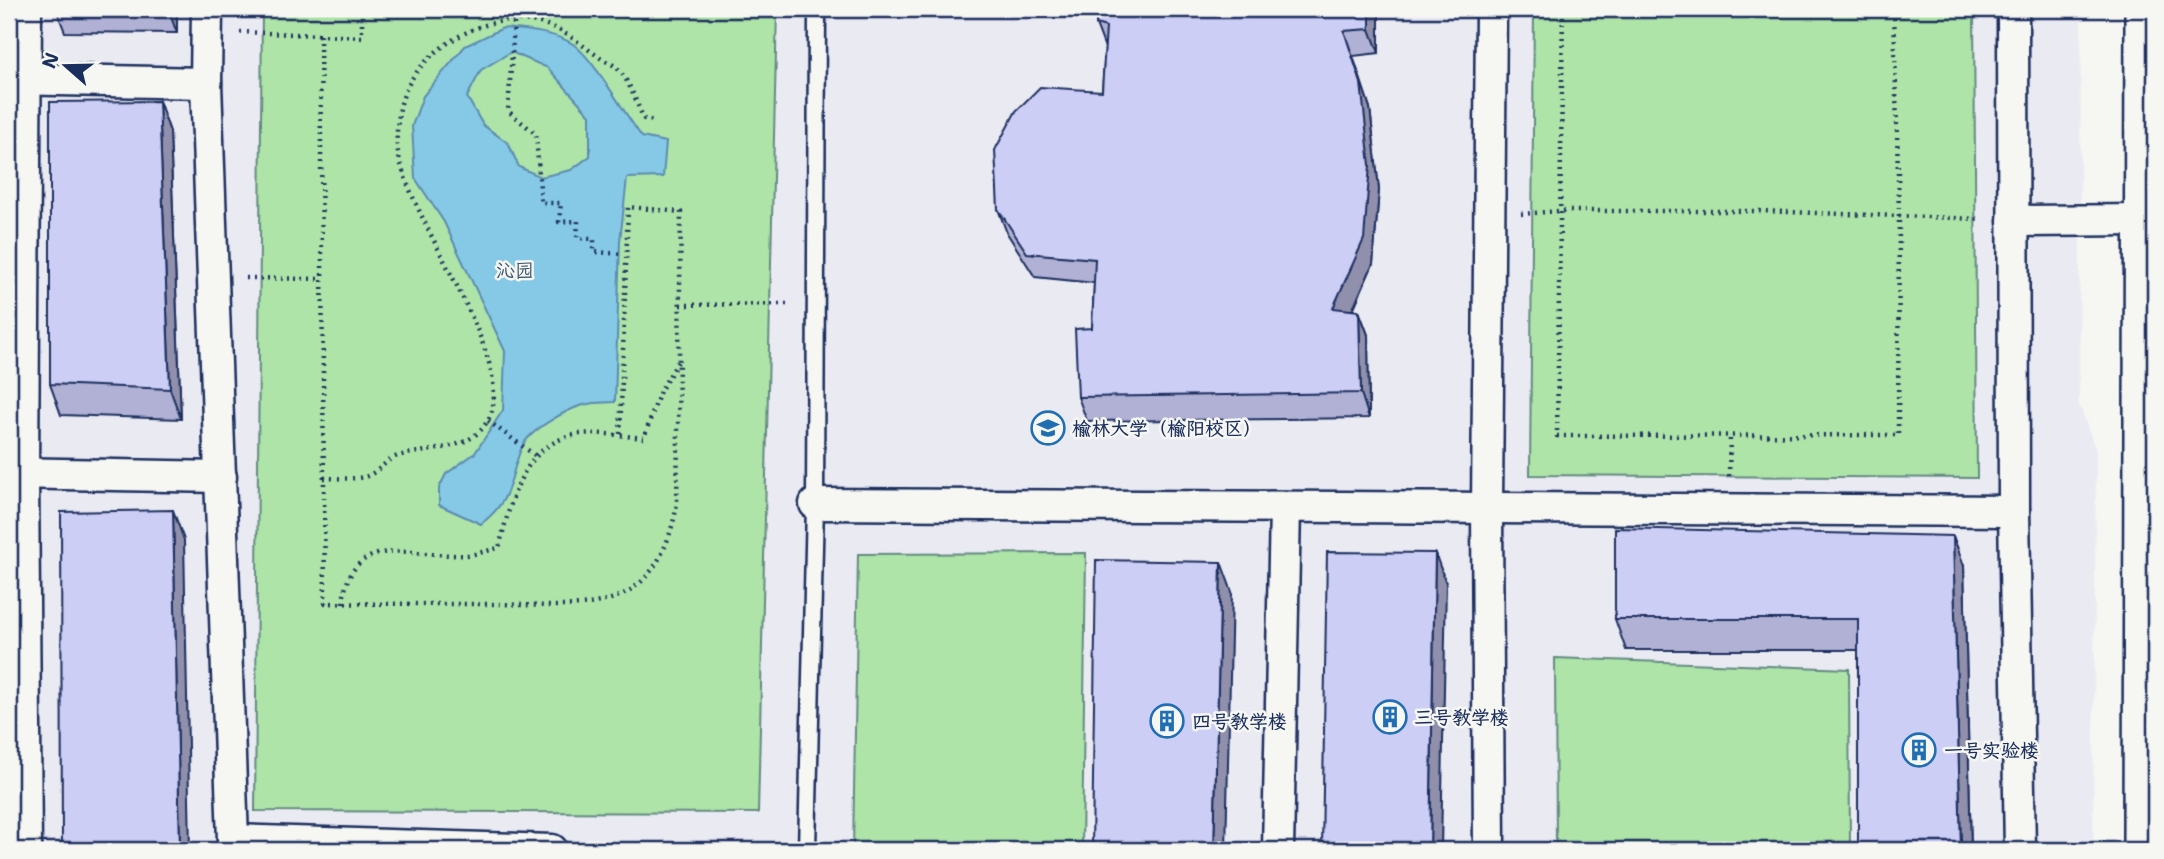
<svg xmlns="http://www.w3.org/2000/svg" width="2164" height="859" viewBox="0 0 2164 859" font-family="'Shantell Sans','LXGW WenKai TC',sans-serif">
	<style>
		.built { fill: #eaeaf3 }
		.green { fill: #aee4a7; stroke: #648a82; stroke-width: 2 }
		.water { fill: #85c9e6; stroke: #5b8bb0; stroke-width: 2; fill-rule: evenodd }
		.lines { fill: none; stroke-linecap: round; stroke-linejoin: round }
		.service-casing { stroke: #1b2f5e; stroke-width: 21 }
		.minor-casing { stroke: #1b2f5e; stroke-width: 35 }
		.tertiary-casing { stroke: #1b2f5e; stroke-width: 42 }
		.path { stroke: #1b2f5e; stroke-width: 4.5; stroke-dasharray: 2 5; stroke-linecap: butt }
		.service { stroke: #f6f6f2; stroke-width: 16 }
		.minor { stroke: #f6f6f2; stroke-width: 30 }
		.tertiary { stroke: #f6f6f2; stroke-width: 37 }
		.wall { fill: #b0b1d4; stroke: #1b2f5e; stroke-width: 2 }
		.shaded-wall { fill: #9090ac; stroke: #1b2f5e; stroke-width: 2 }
		.building { fill: #cdcef6; stroke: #1b2f5e; stroke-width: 2 }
		.labels { text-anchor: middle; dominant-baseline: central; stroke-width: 5; stroke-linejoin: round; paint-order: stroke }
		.park-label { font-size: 19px; fill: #38536d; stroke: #f6f6f2 }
		.poi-label { font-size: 19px; font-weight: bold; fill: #1b2f5e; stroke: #f6f6f2; text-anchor: start }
	</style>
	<rect width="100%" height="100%" fill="#f6f6f2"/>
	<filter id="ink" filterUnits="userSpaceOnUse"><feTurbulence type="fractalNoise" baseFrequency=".0143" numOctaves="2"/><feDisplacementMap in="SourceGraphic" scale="14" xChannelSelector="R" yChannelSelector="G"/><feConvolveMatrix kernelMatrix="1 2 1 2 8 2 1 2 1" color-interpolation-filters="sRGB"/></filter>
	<g filter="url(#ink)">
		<!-- built -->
		<polygon class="built" points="9,9 2081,9 2079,404 2096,451 2093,850 9,850"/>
		<!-- green -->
		<g class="green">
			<polygon points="262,9 777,9 758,813 255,811"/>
			<polygon points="1534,9 1974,9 1977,478 1530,475"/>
			<polygon points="1086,553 1082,850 853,850 858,554"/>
			<polygon points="1555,658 1849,669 1850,850 1556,850"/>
		</g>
		<!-- water -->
		<path class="water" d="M503 28C525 30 554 32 573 44 595 60 624 113 642 137L666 142 663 177 627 178 620 241 615 402C606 403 597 402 588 404 570 407 527 431 521 449 508 482 513 499 481 524L439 505V488L446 474 475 453 503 410 505 351 444 222 415 178 412 126 423 96 465 46ZM511 52 548 68 590 115V156L571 170 541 177 519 167 508 143 483 125 467 97 481 70Z"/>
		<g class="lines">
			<defs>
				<polyline id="service" points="807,850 815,504 817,9"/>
				<g id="minor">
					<polyline points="207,9 206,83 233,840"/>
					<polyline points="2013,9 2014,511 2020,850"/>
					<polyline points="9,79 206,83"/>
					<polyline points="2013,221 2142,220"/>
					<polyline points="9,473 221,477"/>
					<polyline points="815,504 2014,511"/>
					<polyline points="26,850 23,474 26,9"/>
					<polyline points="233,850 233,840 552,850"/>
					<polyline points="1278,850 1285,508"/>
					<polyline points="1489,850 1487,509 1491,9"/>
				</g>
				<polyline id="tertiary" points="2142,850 2144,9"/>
			</defs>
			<!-- service casing -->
			<use href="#service" class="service-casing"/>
			<!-- minor casing -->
			<use href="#minor" class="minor-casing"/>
			<!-- tertiary casing -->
			<use href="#tertiary" class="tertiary-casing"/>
			<!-- path -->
			<g class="path">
				<path d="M362 9V37L320 35 325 603C381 604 436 604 492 604 533 604 587 613 625 593 658 576 671 538 677 504L681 212 628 207 620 436"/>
				<polyline points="515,9 508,111 536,134 541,203 561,203 559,222 578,221 577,238 594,239 594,252 624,254"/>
				<polyline points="1563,9 1557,436 1898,435 1899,215 1894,9"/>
				<polyline points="240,32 320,35"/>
				<polyline points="1521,214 1559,211 1759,211 1981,219"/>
				<polyline points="246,278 322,279"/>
				<polyline points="680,305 791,304"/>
				<polyline points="488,421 536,456"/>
				<polyline points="1729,476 1730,435"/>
				<path d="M324 478C337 478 355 480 367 476 378 472 386 460 398 456 427 448 471 452 488 420 521 360 404 217 397 145 396 134 398 119 400 108 410 56 478 13 530 21 559 25 576 41 599 57 604 61 612 63 617 68 630 81 636 103 644 119L655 121"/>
				<path d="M343 603C350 528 418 558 467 555 477 554 489 550 499 548 511 501 522 442 580 434 600 432 624 436 644 438L660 391 679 360"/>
			</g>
			<!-- service -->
			<use href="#service" class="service"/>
			<!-- minor -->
			<use href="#minor" class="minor"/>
			<!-- tertiary -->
			<use href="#tertiary" class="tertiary"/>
		</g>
		<!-- wall -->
		<g class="wall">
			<polygon points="56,9 177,9 177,33 65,32"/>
			<polygon points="1097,9 1379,9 1379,53 1353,56 1370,108 1379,190 1373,264 1353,310 1359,311 1368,335 1369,418 1087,421 1078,397 1092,328 1094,283 1035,277 1007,233 998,209 1102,91 1105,48 1096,24"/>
			<polygon points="159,101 170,132 181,419 61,415 50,384"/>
			<polygon points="1953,536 1964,566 1971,850 1858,850 1858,650 1626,650 1615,619"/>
		</g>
		<!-- shaded-wall -->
		<g class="shaded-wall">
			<polygon points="168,9 177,9 177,33"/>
			<polygon points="1370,9 1379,9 1379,53 1370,29"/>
			<polygon points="1344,31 1370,108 1379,190 1373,264 1342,333 1333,308"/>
			<polygon points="159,101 170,132 181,419 170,389"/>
			<polygon points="1359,311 1368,335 1369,418 1361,393"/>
			<polygon points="173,510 184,540 190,850 180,850"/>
			<polygon points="1953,536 1964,566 1971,850 1961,850"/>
			<polygon points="1435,553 1446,583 1441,850 1430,850"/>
			<polygon points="1221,562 1232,592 1226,850 1214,850"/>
		</g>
		<!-- building -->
		<g class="building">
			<polygon points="1097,9 1370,9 1370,29 1344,31 1361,83 1370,165 1364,239 1333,308 1359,311 1361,393 1078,397 1075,329 1092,328 1095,259 1027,253 998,209 995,150 1016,111 1040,87 1102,91 1106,27 1096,24"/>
			<polygon points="159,101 170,389 50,384 50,102"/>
			<polygon points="173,510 180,850 62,850 61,512"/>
			<polygon points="1615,528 1953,536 1961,850 1858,850 1858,619 1615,619"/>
			<polygon points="1327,552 1435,553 1430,850 1322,850"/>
			<polygon points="1096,560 1221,562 1214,850 1092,850"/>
			<polygon points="417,845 417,850 309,850 309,848"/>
		</g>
	</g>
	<!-- icons -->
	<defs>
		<symbol id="university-ring" viewBox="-11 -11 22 22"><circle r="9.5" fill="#f6f6f2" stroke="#1f6fb2" stroke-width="1.5"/><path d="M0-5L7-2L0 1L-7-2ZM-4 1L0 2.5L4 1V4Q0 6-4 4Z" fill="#1f6fb2"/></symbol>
		<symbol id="building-ring" viewBox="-11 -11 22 22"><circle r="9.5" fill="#f6f6f2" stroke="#1f6fb2" stroke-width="1.5"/><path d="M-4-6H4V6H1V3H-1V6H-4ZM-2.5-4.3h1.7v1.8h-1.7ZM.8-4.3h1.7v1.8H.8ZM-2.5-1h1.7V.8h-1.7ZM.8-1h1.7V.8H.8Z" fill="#1f6fb2"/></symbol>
	</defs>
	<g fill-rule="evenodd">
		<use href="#university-ring" x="1029" y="409" width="38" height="38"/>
		<use href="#building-ring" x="1371" y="698" width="38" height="38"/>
		<use href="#building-ring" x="1148" y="702" width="38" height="38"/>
		<use href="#building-ring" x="1900" y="731" width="38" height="38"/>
	</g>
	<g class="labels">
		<!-- park labels -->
		<g class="park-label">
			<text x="515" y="270">沁园</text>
		</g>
		<!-- poi labels -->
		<g class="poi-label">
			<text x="1072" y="428">榆林大学（榆阳校区）</text>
			<text x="1414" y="717">三号教学楼</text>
			<text x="1192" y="721">四号教学楼</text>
			<text x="1944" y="750">一号实验楼</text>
		</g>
	</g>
	<!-- margin -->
	<rect width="2164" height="859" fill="none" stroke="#f6f6f2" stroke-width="35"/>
	<rect x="18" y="18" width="2129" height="824" fill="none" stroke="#1b2f5e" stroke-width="2.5" filter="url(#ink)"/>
	<!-- north arrow -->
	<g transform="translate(66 66) rotate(290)" stroke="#f6f6f2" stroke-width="5" paint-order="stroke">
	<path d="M0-5L12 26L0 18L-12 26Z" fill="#1b2f5e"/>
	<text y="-10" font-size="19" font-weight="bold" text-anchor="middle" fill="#1b2f5e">N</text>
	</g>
</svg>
